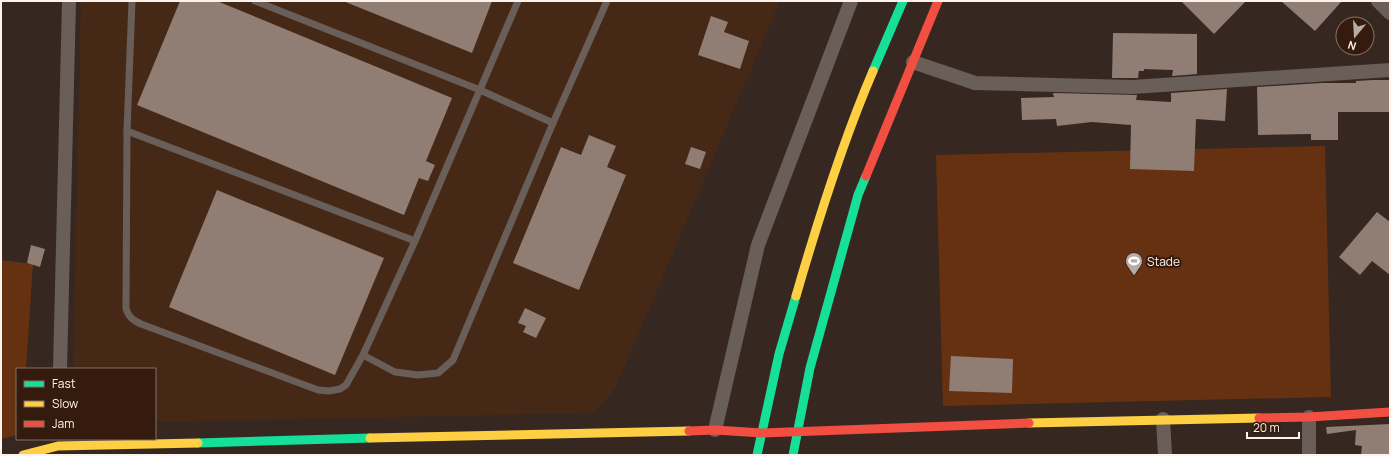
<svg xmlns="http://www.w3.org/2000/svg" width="1391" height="456" viewBox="0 0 1391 456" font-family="Manrope,sans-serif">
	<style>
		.built { fill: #462817 }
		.green { fill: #653111 }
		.building { fill: #907d73 }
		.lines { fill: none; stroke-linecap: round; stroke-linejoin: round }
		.lane { stroke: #6a5e58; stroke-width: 7 }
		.street { stroke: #6a5e58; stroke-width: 14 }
		.fast { stroke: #16e098; stroke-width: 9 }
		.slow { stroke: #ffcf43; stroke-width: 9 }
		.jam { stroke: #f24e42; stroke-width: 9 }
		.labels { text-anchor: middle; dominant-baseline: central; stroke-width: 4; stroke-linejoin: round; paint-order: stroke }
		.poi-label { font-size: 12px; fill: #fdf2ec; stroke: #351b0d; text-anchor: start }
	</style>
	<rect width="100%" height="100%" fill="#362820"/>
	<!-- built -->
	<g class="built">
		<polygon points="81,1 780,1 615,389 593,413 155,422 155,369 73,369"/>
		<polygon points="1128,453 1128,455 985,455"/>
	</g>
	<!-- green -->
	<g class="green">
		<polygon points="1325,146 1331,397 943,406 936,155"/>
		<polygon points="1,260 33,264 26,369 17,369 17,435 1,439"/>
	</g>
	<!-- building -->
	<g class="building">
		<polygon points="180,1 217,1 452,98 426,161 435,165 428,181 419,178 404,215 137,105"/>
		<polygon points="343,1 492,1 472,53"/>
		<polygon points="1181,1 1246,1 1214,34"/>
		<polygon points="1281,1 1342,1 1315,31"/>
		<polygon points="711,16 728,22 724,32 749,41 740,69 698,55"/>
		<polygon points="1113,33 1197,34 1197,74 1172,76 1173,70 1144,69 1144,71 1139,71 1138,78 1112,78"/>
		<polygon points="1373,80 1390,80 1390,112 1338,112 1338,140 1311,140 1311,134 1258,135 1257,87 1321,83 1356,83 1356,81"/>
		<polygon points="1227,89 1225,121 1196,119 1194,171 1130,169 1131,125 1092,122 1057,126 1056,119 1022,120 1021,98 1054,97 1053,93 1137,95 1136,100 1171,102 1171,93"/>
		<polygon points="589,135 616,146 607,167 626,175 579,290 513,263 561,147 581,155"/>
		<polygon points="691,147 706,152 700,169 685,164"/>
		<polygon points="217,190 384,258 335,375 169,307"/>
		<polygon points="1377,212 1390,222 1390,275 1372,261 1360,275 1339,257"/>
		<polygon points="31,245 45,249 40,267 27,263"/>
		<polygon points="525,308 546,318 536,338 523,332 526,326 518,323"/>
		<polygon points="951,356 1013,359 1012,393 949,391"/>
		<polygon points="1390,424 1390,455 1361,455 1362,446 1355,445 1356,430 1327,434 1326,427"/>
	</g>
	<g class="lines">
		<!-- lane -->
		<g class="lane">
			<path d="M132 1 127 131 126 308C128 317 133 320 141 324L318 390 329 391 340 389 346 385 363 355 415 241 518 1"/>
			<polyline points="255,1 480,90 553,123"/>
			<polyline points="127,131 415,241"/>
			<polyline points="363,355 395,372 418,375 438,373 453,360 553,123 607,1"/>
		</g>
		<!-- street -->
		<g class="street">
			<polyline points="1378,1 1390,13"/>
			<polyline points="913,62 975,83 1132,87 1390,70"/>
			<polyline points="60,369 69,1"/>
			<polyline points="1309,417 1309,455"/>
			<polyline points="1163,419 1165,455"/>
			<polyline points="715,430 758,245 851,1"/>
		</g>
		<!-- fast -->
		<g class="fast">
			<polyline points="873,71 903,1"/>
			<polyline points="198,443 370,438"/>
			<polyline points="757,455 779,354 796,296"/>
			<polyline points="793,455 810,368 858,195 866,176"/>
		</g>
		<!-- slow -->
		<g class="slow">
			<path d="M796 296C818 220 842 143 873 71"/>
			<polyline points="1029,423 1259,418"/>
			<polyline points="370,438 689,431"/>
			<polyline points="23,455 58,446 198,443"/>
		</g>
		<!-- jam -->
		<g class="jam">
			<polyline points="866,176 938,1"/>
			<polyline points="1259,418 1309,417 1390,412"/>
			<polyline points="689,431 715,430 762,433 1029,423"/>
		</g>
	</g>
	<!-- icons -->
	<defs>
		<symbol id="stadium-pin" viewBox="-11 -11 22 30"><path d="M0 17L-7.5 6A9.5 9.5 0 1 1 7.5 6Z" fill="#b7aba5" stroke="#351b0d"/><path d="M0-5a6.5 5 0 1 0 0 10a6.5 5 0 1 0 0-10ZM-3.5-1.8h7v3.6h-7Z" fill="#fff"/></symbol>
	</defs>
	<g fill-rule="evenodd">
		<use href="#stadium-pin" x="1124" y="251" width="20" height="27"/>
	</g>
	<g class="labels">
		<!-- poi labels -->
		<g class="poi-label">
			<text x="1147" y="261">Stade</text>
		</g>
	</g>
	<!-- border -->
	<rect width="1391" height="456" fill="none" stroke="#fdf2ec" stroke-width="4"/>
	<!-- legend -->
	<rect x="16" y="368" width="140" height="72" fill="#351b0d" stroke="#857166"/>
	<rect x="24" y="381" width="20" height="6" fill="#16e098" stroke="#857166"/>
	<text x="52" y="388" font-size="12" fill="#fdf2ec">Fast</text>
	<rect x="24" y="401" width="20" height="6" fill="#ffcf43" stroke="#857166"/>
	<text x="52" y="408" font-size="12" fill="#fdf2ec">Slow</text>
	<rect x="24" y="421" width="20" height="6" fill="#f24e42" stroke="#857166"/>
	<text x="52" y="428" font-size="12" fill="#fdf2ec">Jam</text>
	<!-- north arrow -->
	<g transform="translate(1355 36) rotate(198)"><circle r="19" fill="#351b0d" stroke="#857166"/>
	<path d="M0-3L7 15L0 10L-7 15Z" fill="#b7aba5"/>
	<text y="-6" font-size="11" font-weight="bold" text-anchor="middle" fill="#fdf2ec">N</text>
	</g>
	<!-- scale -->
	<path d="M1247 432v6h52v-6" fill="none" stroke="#fdf2ec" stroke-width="2"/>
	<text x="1253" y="432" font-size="12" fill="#fdf2ec" stroke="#351b0d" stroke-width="3" paint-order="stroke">20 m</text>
</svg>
